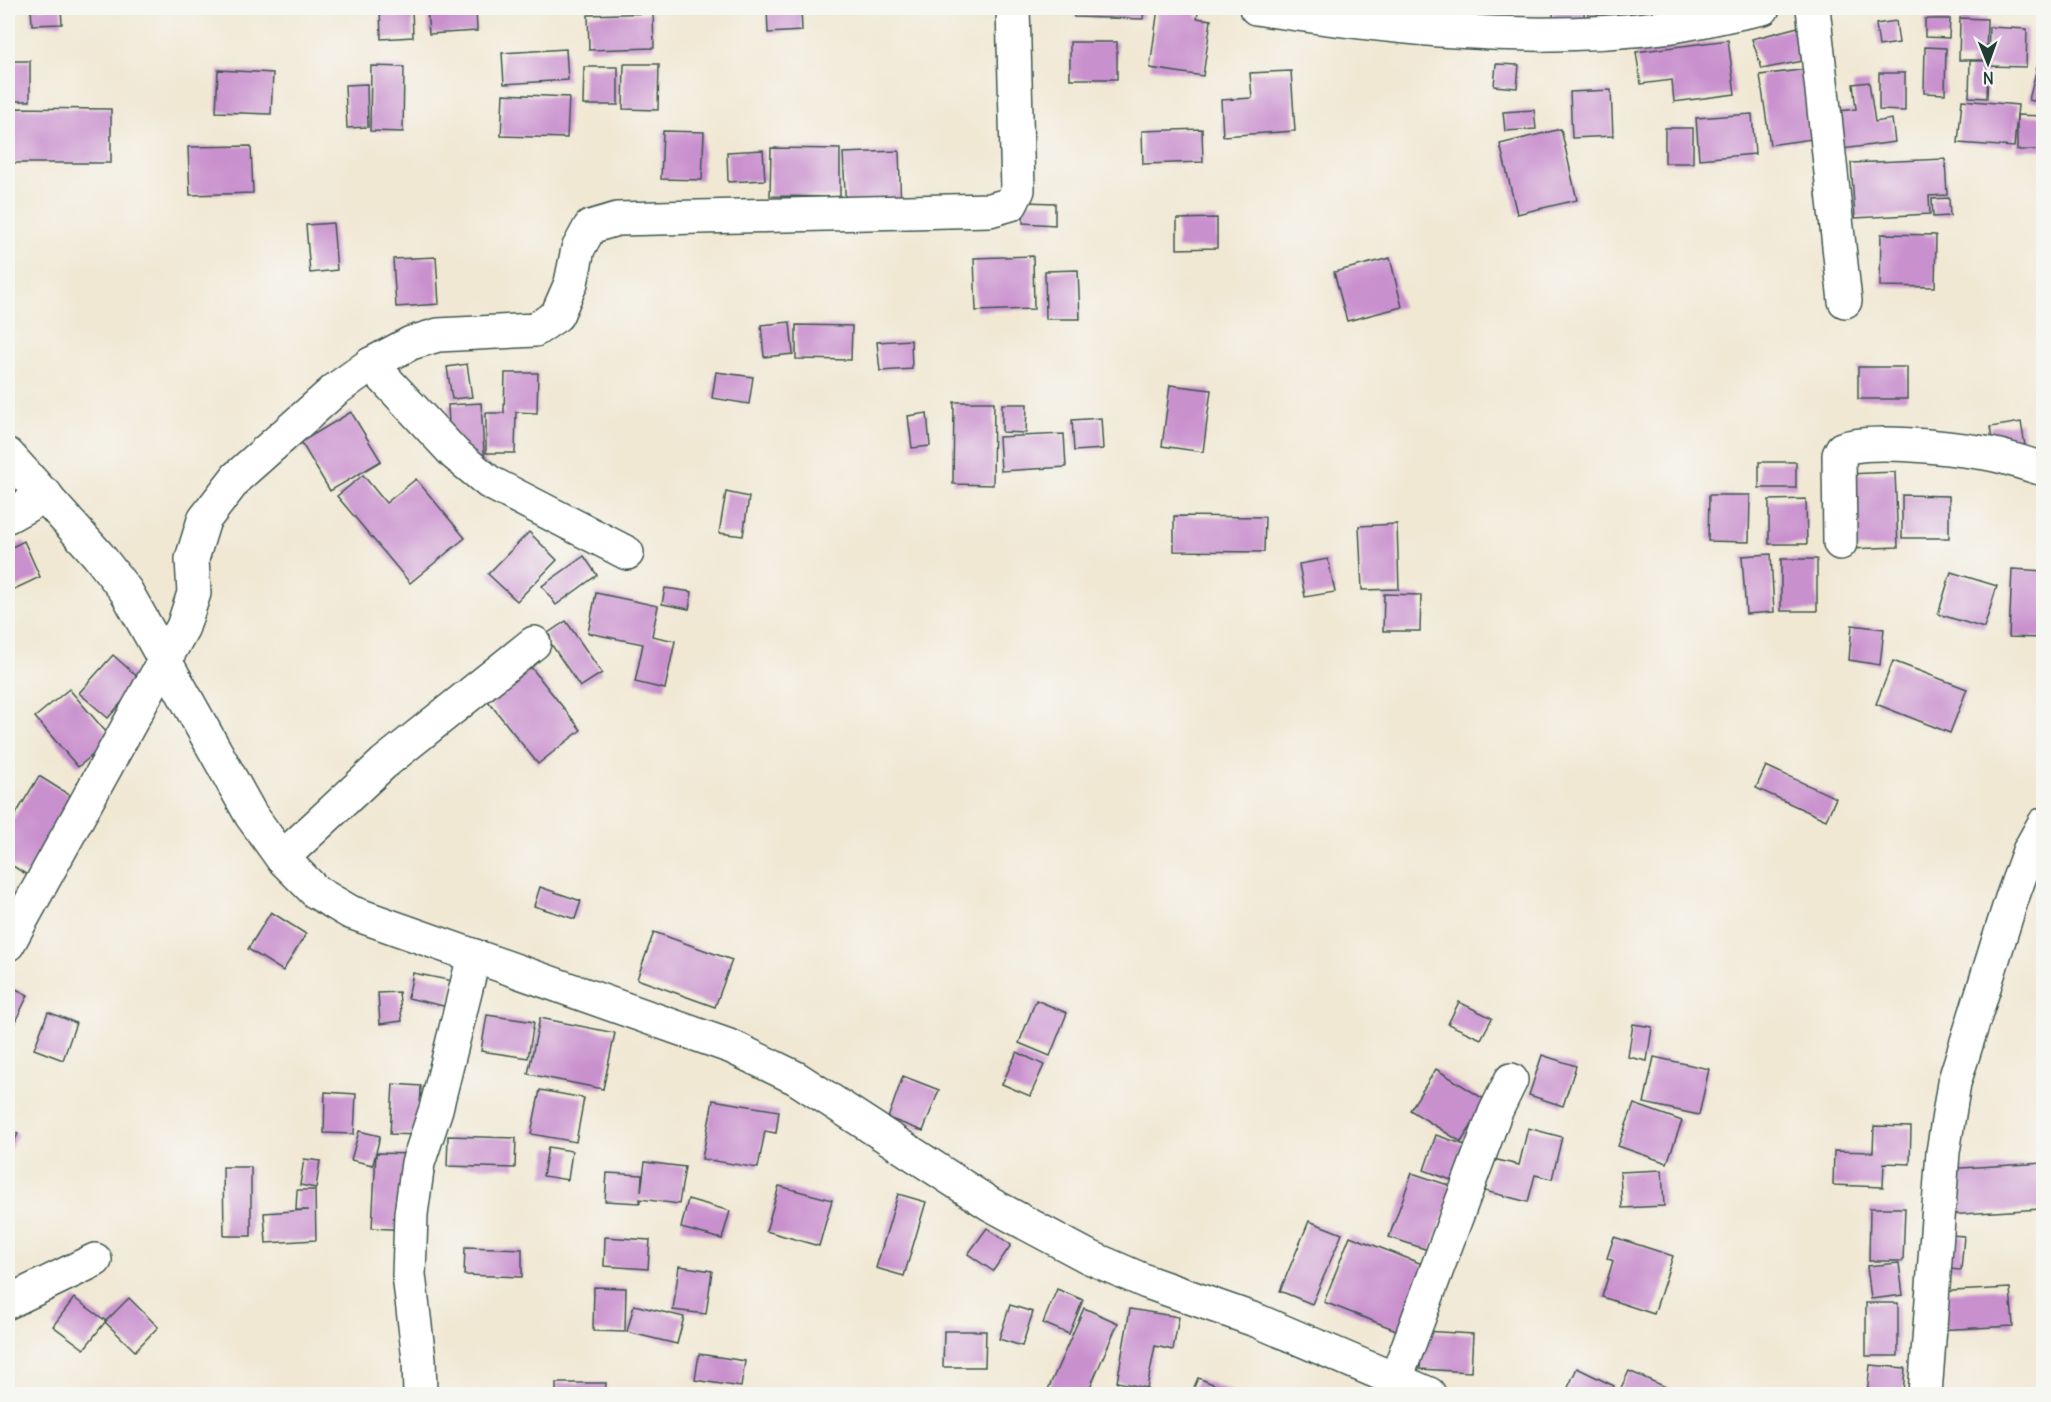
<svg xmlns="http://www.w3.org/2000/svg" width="2051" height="1402" viewBox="0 0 2051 1402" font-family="Delius,sans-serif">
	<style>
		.building { fill: #c990ce }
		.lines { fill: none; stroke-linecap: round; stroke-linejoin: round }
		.minor-casing { stroke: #3e574c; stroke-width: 36 }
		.minor { stroke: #fff; stroke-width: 33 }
	</style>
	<rect width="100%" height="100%" fill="#f6f6f2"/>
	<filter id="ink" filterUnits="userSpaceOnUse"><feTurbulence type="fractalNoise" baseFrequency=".0167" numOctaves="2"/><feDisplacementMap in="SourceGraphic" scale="12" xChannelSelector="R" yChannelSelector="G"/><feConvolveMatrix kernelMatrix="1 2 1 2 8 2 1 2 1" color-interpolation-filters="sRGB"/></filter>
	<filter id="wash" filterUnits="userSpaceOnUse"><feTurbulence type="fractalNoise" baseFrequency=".008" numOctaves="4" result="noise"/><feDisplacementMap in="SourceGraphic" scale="24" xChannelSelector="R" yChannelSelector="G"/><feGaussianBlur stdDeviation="1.35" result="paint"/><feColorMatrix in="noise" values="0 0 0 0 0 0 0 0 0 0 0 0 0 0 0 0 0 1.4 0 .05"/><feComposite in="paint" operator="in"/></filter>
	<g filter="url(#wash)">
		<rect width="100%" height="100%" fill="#f1e8d4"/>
		<g id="blocks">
			<!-- building -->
			<g class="building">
				<polygon points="31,8 61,8 62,24 32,25"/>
				<polygon points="380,8 412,8 413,37 381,39"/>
				<polygon points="427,8 476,8 477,31 429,34"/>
				<polygon points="767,8 801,8 802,31 768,33"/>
				<polygon points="1074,8 1144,8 1143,19 1074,17"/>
				<polygon points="1158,8 1199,8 1197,18 1211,20 1203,76 1150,68"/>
				<polygon points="1553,8 1584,8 1584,25 1553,24"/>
				<polygon points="1587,8 1646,8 1647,17 1589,21"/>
				<polygon points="653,13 654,48 589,50 588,15"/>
				<polygon points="1960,18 1987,19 1986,60 1959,60"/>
				<polygon points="1925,19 1950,19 1949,38 1925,37"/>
				<polygon points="1896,21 1899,43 1879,46 1876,24"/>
				<polygon points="1798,27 1808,60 1762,69 1752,39"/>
				<polygon points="1989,27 2027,29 2026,67 1988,66 1987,98 1969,97 1970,61 1988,61"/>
				<polygon points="1728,40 1735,94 1674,102 1672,80 1641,84 1636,52"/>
				<rect x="1070" y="42" width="47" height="37"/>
				<polygon points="1925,47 1946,48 1945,94 1924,93"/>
				<polygon points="566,49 568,80 504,84 502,53"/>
				<rect x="8" y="61" width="22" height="40"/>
				<polygon points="624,64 659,64 658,110 623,109"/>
				<polygon points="1496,64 1519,65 1517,88 1494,86"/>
				<polygon points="371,66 404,67 403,132 370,131"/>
				<polygon points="584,67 618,67 618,105 583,105"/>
				<polygon points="1824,67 1831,112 1856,109 1853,84 1869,82 1875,122 1892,119 1895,142 1842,149 1840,135 1770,145 1760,75"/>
				<polygon points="2037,67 2044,68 2044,103 2029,100"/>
				<polygon points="218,70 273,73 271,114 216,112"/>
				<polygon points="1291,71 1295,131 1223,136 1221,100 1252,98 1250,73"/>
				<polygon points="1879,73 1905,73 1905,111 1879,110"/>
				<polygon points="367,84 368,127 347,128 345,85"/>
				<polygon points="1611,90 1613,136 1572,138 1570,92"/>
				<polygon points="503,94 569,97 567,138 501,136"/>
				<polygon points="1962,100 2018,105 2014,147 1958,143"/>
				<polygon points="8,108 111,109 111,163 8,163"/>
				<polygon points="1534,110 1536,129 1505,131 1503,112"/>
				<polygon points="1752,114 1755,154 1699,159 1696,118"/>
				<polygon points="2017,115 2043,116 2043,150 2017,150"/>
				<rect x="1665" y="128" width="28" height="35"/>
				<polygon points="1202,129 1203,162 1143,164 1142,131"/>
				<polygon points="1561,129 1577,200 1517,214 1500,144"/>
				<polygon points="663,131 704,132 702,180 661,179"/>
				<polygon points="251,146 253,193 190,195 188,147"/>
				<polygon points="771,148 840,149 840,197 770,196"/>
				<polygon points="763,150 765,180 728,182 727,152"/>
				<polygon points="899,151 901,209 846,211 843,153"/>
				<polygon points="1945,159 1947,195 1929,196 1930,214 1855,218 1851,163"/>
				<polygon points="1949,198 1950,216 1933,217 1932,199"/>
				<polygon points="1024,202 1055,203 1055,225 1023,223"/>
				<polygon points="1217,218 1217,248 1177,249 1177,219"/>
				<polygon points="333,223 337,270 310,273 306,225"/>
				<polygon points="1881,234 1936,235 1935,287 1880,286"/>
				<polygon points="1033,256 1034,309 976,311 974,258"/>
				<polygon points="436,257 439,304 396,307 393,259"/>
				<polygon points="1390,258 1402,307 1347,321 1334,272"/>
				<polygon points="1078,270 1080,319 1046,319 1045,271"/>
				<polygon points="790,322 793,354 764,357 761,325"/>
				<polygon points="796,325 852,326 851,360 796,359"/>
				<polygon points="911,340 912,369 880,371 877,342"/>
				<polygon points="467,364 472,397 452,399 447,367"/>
				<rect x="1858" y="367" width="49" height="32"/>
				<polygon points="716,372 753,377 749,404 712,398"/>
				<polygon points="505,373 538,373 537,413 516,412 515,453 486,453 486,413 504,413"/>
				<polygon points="1170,385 1211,390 1203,452 1162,446"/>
				<polygon points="954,402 994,402 993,485 953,484"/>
				<polygon points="481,403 485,468 451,470 448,405"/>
				<polygon points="1002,404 1027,404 1026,433 1002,432"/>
				<polygon points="351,412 381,461 330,491 301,442"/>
				<polygon points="927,413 930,446 912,448 908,416"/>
				<polygon points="1101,418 1103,449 1074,451 1072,420"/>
				<polygon points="2021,422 2025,446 1994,451 1990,427"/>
				<polygon points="1064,434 1066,467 1001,471 999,437"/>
				<rect x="1759" y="462" width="37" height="26"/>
				<polygon points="1895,472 1898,547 1850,549 1847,474"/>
				<polygon points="363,475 386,503 416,479 465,538 410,583 337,496"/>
				<polygon points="726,492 749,497 743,536 719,533"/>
				<polygon points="1709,495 1750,495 1749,542 1708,541"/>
				<polygon points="1902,495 1949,496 1949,538 1902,538"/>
				<polygon points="1806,499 1807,544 1769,544 1769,500"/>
				<polygon points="1174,516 1265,517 1264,552 1174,551"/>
				<polygon points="1397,524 1399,589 1362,590 1359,526"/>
				<polygon points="529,532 557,560 517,601 488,574"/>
				<polygon points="24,541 40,577 8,592 8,549"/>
				<polygon points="1771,554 1774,612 1746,614 1742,556"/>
				<polygon points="584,556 597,575 556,605 542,586"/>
				<polygon points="1328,559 1335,592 1305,597 1299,564"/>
				<rect x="1781" y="559" width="36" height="52"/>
				<polygon points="2012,569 2044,571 2044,638 2009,637"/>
				<polygon points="1951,572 1997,586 1984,628 1938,614"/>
				<polygon points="665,588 692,592 689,609 662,604"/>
				<polygon points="596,593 658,606 652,636 675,641 665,689 635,682 643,644 588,633"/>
				<polygon points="1384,594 1421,595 1420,631 1383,631"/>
				<polygon points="566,621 602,673 580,687 545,635"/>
				<polygon points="1852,625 1884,629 1880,665 1849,660"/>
				<polygon points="113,655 141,680 108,718 79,693"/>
				<polygon points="523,657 581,730 538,764 480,691"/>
				<polygon points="1893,661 1967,689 1950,733 1876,704"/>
				<polygon points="69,689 112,739 78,767 35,717"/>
				<polygon points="1766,766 1836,798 1826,820 1756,788"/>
				<polygon points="39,776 79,801 32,878 8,863 8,827"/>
				<polygon points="8,884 19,904 8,911"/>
				<polygon points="540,887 581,901 575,919 534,906"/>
				<polygon points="271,912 306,934 283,971 248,949"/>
				<polygon points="654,932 732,960 715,1007 637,979"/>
				<polygon points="413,973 453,981 448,1007 408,998"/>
				<polygon points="8,985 28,995 15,1022 8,1018"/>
				<polygon points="399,992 402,1021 380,1024 378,993"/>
				<polygon points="1036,1000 1067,1013 1050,1056 1019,1043"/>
				<polygon points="1459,1002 1492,1018 1481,1039 1448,1024"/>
				<polygon points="48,1012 76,1023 63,1060 34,1049"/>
				<polygon points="487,1015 534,1022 528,1058 481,1051"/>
				<polygon points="540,1018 615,1033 603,1089 528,1074"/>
				<polygon points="1633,1024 1652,1027 1647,1061 1628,1057"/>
				<polygon points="1017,1052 1044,1065 1030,1096 1002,1084"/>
				<polygon points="1542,1055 1576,1066 1563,1106 1529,1095"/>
				<polygon points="1654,1057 1709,1069 1699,1115 1644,1103"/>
				<polygon points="1436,1069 1487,1101 1461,1142 1410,1110"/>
				<polygon points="903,1076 939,1090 923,1131 888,1118"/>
				<polygon points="393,1084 421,1086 419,1135 390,1134"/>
				<polygon points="540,1090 584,1098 576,1142 531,1134"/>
				<polygon points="325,1092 356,1094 354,1134 324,1133"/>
				<polygon points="713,1100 779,1111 776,1133 765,1131 758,1168 702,1159"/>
				<polygon points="1634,1104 1682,1121 1667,1163 1618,1146"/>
				<polygon points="1874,1126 1911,1127 1910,1164 1884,1163 1883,1187 1833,1185 1834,1151 1873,1152"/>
				<polygon points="8,1128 18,1134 8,1153"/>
				<polygon points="1528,1128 1562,1137 1552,1179 1535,1175 1528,1202 1485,1191 1493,1159 1519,1165"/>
				<polygon points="359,1131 380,1136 373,1165 351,1160"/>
				<polygon points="1436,1135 1471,1147 1459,1183 1424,1170"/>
				<polygon points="448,1136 516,1138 515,1168 447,1166"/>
				<polygon points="548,1147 572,1151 568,1180 543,1176"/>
				<polygon points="376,1153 411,1154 408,1230 372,1228"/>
				<polygon points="304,1159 320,1161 316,1188 300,1185"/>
				<polygon points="645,1162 685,1167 679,1204 640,1199 640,1203 605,1201 607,1173 642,1175 641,1192"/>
				<polygon points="2044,1163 2042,1209 1947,1215 1944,1169"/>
				<polygon points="223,1167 251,1167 251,1236 224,1236"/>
				<polygon points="1662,1170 1664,1206 1622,1208 1620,1172"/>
				<polygon points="1412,1173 1454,1187 1431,1251 1389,1237"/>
				<polygon points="779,1186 832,1200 819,1246 766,1231"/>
				<polygon points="297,1190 315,1190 316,1240 266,1243 264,1213 309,1210 296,1210"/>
				<polygon points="898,1194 926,1202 904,1276 876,1268"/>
				<polygon points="688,1199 730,1211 722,1239 681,1228"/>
				<polygon points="1870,1208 1905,1208 1903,1261 1869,1261"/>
				<polygon points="1309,1221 1342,1234 1312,1304 1280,1291"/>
				<polygon points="987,1228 1011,1245 993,1271 968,1254"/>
				<polygon points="1938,1234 1964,1236 1961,1270 1935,1268"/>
				<polygon points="1350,1236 1435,1269 1409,1335 1324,1302"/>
				<polygon points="605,1237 650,1240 648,1269 604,1266"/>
				<polygon points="1614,1237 1673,1256 1654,1314 1602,1297 1613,1261 1607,1258"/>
				<polygon points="465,1247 522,1249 522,1277 464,1275"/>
				<polygon points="1899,1263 1903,1295 1871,1299 1867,1266"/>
				<polygon points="679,1266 712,1271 706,1314 673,1310"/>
				<polygon points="594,1287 626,1288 625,1332 593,1331"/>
				<polygon points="2010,1288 2013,1326 1936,1330 1934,1292"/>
				<polygon points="1057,1289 1083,1300 1069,1334 1043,1323"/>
				<polygon points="74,1298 106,1321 84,1349 53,1326"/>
				<polygon points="129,1298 158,1327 135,1351 105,1322"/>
				<rect x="1866" y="1303" width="32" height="53"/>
				<polygon points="634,1305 684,1317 677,1344 627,1332"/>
				<polygon points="1010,1305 1033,1312 1022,1346 999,1339"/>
				<polygon points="1084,1308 1118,1323 1087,1394 1046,1394"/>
				<polygon points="1130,1309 1179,1317 1173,1350 1155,1346 1147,1388 1117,1382"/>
				<polygon points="944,1331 986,1331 985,1367 943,1367"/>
				<polygon points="1423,1331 1473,1334 1471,1372 1420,1369"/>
				<polygon points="699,1354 745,1361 741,1387 695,1380"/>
				<polygon points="1870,1365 1905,1368 1903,1394 1867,1394"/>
				<polygon points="1577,1368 1614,1386 1611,1394 1565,1394"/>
				<polygon points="1629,1371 1675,1391 1673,1394 1618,1394"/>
				<polygon points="1198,1378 1233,1392 1232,1394 1191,1394"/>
				<polygon points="556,1383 606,1383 605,1394 556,1394"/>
			</g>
		</g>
	</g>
	<g filter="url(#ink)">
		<use href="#blocks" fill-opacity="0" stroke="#3e574c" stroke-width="1.5"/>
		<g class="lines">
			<defs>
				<g id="minor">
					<path d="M1256 8C1391 28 1527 44 1664 27 1697 23 1730 14 1763 8"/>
					<polyline points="1813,8 1845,301"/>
					<polyline points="371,364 455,454 489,482 627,553"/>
					<polyline points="8,455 98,555 126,591 251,815 282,858 316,892 350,912 732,1047 796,1078 990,1204 1087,1256 1147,1282 1258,1321 1429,1394"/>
					<polyline points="8,516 46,495"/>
					<path d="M1840 543 1839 455 1842 449C1872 438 1953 448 1985 453 2005 456 2024 464 2044 469"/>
					<polyline points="282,858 384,763 534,643"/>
					<polyline points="8,944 183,627 194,593 192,559 204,520 237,477 335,390 371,364 411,343 438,335 535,330 557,315 571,283 578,249 590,227 617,219 990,210 1011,204 1018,190 1013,8"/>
					<polyline points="8,1302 95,1260"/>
					<polyline points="1396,1379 1495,1113 1511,1080"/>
					<polyline points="420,1394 419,1359 409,1275 411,1214 418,1163 436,1109 474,956"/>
					<polyline points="1925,1394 1943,1152 1954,1083 2012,898 2029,851 2044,824"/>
				</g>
			</defs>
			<!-- minor casing -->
			<use href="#minor" class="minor-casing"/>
			<!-- minor -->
			<use href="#minor" class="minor"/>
		</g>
	</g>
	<!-- margin -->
	<rect width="2051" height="1402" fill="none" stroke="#f6f6f2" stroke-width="30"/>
	<!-- north arrow -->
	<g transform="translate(1988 63) rotate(179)" stroke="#f6f6f2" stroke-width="4.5" paint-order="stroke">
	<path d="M0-4.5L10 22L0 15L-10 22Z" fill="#1f3d34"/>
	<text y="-9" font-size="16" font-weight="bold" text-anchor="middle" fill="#1f3d34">N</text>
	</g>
</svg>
